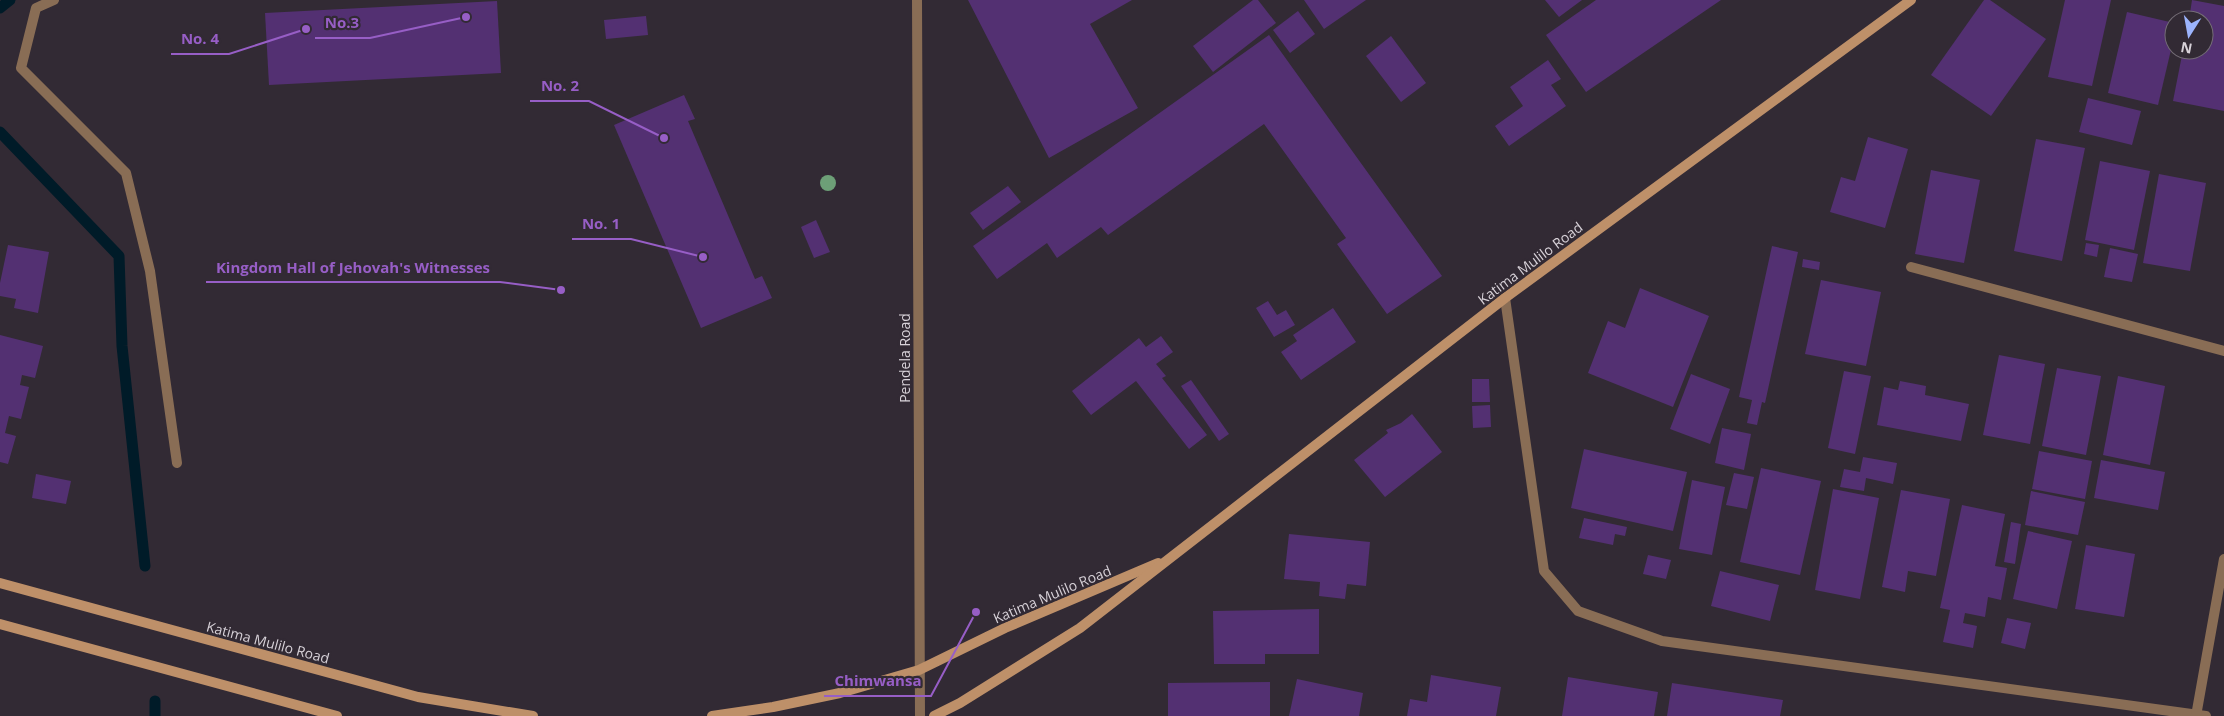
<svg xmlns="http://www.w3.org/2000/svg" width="2224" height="716" viewBox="0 0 2224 716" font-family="'Open Sans',sans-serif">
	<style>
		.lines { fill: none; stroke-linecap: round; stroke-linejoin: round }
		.stream { stroke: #001b28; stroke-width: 11 }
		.building { fill: #533072 }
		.street { stroke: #896d55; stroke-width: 10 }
		.secondary { stroke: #be9069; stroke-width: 10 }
		.tree { fill: #6d9f77 }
		.labels { text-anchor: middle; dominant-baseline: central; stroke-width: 4.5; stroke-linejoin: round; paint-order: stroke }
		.street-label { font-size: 14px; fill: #d7d1d8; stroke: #322a34 }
		.leader { fill: none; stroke: #975ec6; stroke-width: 2 }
		.callout-dot { fill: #975ec6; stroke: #322a34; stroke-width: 2 }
		.callout-label { font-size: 15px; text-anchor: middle; font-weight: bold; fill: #975ec6; stroke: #322a34; stroke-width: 4.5; stroke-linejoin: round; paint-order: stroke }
	</style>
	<rect width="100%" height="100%" fill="#322a34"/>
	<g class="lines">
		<!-- stream -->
		<g class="stream">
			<polyline points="0,8 10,0"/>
			<polyline points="0,132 119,256 122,346 145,566"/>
			<polyline points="155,701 155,716"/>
		</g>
	</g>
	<!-- building -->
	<g class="building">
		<polygon points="968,0 1132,0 1090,24 1138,108 1049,158"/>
		<polygon points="1253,0 1258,0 1276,23 1213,72 1193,46"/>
		<polygon points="1304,0 1366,0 1324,29"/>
		<polygon points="1545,0 1582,0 1559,17"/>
		<polygon points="1596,0 1721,0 1586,92 1546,35"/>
		<polygon points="1984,0 1990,0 2046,39 1991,116 1931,75"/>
		<polygon points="2065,0 2111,0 2092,86 2048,77"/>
		<polygon points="2192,0 2224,6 2224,111 2173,101 2183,50 2204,50 2204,20 2189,20"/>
		<polygon points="497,1 501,73 269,85 265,13"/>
		<polygon points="1298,11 1315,34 1290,53 1273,30"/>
		<polygon points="2127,12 2174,23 2174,37 2158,105 2108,93"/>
		<polygon points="646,16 648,35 606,39 604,20"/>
		<polygon points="1269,35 1442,276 1387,314 1337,244 1346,238 1264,124 1108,235 1101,227 1057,258 1047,243 997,279 973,246"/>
		<polygon points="1391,36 1426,83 1401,102 1366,56"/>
		<polygon points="1548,60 1561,79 1551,85 1566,106 1509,146 1495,126 1523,106 1510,87"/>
		<polygon points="684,95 695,119 688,121 755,279 762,276 772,298 701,328 614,125"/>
		<polygon points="2088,98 2141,111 2132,145 2079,132"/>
		<polygon points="1868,137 1908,149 1885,228 1830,212 1841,177 1855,181"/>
		<polygon points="2036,139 2085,148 2062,261 2014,251"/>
		<polygon points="2100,161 2150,171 2134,250 2085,240"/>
		<polygon points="1931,170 1980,180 1964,263 1915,254"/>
		<polygon points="2159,174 2206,183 2190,271 2143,263"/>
		<polygon points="1008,186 1021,202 983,230 970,213"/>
		<polygon points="816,220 830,252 814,258 801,227"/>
		<polygon points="2086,243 2099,245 2097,257 2084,254"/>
		<polygon points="8,245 49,252 38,313 14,308 16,299 0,296 0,283"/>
		<polygon points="1772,246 1798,252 1765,403 1762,402 1757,425 1747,423 1752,400 1739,397"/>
		<polygon points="2110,248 2138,254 2132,282 2104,277"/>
		<polygon points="1803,259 1820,262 1819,270 1802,267"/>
		<polygon points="1821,280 1881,292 1866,366 1805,354"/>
		<polygon points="1640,288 1709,316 1673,407 1588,373 1608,321 1625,328"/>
		<polygon points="1268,301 1277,315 1286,310 1295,325 1274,337 1256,308"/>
		<polygon points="1333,308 1356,342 1301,380 1281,352 1297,341 1293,335"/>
		<polygon points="0,335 43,346 35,378 22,375 20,385 29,387 21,419 9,416 5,433 16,436 8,464 0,462"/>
		<polygon points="1161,336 1173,352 1156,364 1166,376 1162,378 1207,435 1189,449 1136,381 1091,415 1072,391 1139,338 1146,347"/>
		<polygon points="1999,355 2045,364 2030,444 1983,435"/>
		<polygon points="2057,368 2101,376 2086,455 2042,446"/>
		<polygon points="1844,371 1871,376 1855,454 1828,448"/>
		<polygon points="1691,374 1730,389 1710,444 1670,429"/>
		<polygon points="2118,376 2165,386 2150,465 2103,455"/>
		<polygon points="1472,379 1489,379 1490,402 1472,402"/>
		<polygon points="1191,380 1229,434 1219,441 1181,386"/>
		<polygon points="1900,381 1926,386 1925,395 1969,404 1961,441 1877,425 1884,387 1898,390"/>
		<polygon points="1490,405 1491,427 1473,428 1472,406"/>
		<polygon points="1412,414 1442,452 1385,497 1354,460 1388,433 1386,430 1401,423"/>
		<polygon points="1722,428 1751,434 1744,470 1715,463"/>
		<polygon points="1584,449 1687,472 1673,531 1571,508"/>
		<polygon points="2039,451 2092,461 2085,499 2032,489"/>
		<polygon points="1863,457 1897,463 1893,484 1866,478 1864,491 1840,487 1844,469 1860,472"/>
		<polygon points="2101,460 2165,472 2158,510 2094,498"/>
		<polygon points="1761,468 1821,481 1800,575 1740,562"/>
		<polygon points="1734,473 1754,477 1747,509 1726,505"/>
		<polygon points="36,474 71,481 66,504 32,498"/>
		<polygon points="1692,480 1725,487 1712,555 1679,549"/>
		<polygon points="1833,489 1879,498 1860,599 1815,590"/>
		<polygon points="1901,490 1950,499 1936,576 1908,571 1905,592 1882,587"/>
		<polygon points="2031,491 2085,502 2078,535 2025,525"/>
		<polygon points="1962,505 2005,514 1995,566 2007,568 2001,600 1988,597 1985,617 1965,613 1963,623 1977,626 1973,648 1943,642 1950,610 1940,608"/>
		<polygon points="1584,518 1627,527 1625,536 1615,534 1613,545 1579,538"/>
		<polygon points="2011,522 2021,524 2015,564 2004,562"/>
		<polygon points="2028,531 2072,541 2057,609 2013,599"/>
		<polygon points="1289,534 1370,542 1366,586 1347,584 1345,599 1319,596 1320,582 1284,579"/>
		<polygon points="2086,545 2135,554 2124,617 2075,609"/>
		<polygon points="1648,555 1671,560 1666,579 1643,574"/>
		<polygon points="1720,571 1779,585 1770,621 1711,606"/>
		<polygon points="1319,609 1319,654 1265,654 1265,664 1214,664 1213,611"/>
		<polygon points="2007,618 2031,623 2025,649 2001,643"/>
		<polygon points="1431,675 1501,687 1496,716 1407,716 1410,699 1427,702"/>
		<polygon points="1568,677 1658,692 1654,716 1562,716"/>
		<polygon points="1297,679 1363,693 1359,716 1289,716"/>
		<polygon points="1270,682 1270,716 1168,716 1168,683"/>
		<polygon points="1672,683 1783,700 1780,716 1667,716"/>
	</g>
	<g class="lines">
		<!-- street -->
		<g class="street">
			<polyline points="54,0 36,8 21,68 126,173 150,271 177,463"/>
			<polyline points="917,0 920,716"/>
			<polyline points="1911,267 2224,351"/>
			<polyline points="1505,298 1544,571 1578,611 1662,641 2206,716"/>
			<polyline points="2196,716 2224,559"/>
		</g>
		<!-- secondary -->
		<g class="secondary">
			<polyline points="0,583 418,697 533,716"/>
			<polyline points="0,624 337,716"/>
			<polyline points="712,716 773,707 840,693 919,670 1005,628 1158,563"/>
			<polyline points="934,716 960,703 1080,628 1505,298 1911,0"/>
		</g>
	</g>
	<!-- trees -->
	<circle class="tree" cx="828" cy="183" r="8"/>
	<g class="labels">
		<!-- street labels -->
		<g class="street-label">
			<text transform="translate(1530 263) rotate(-37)">Katima Mulilo Road</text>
			<text transform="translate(904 358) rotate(-90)">Pendela Road</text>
			<text transform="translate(1052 594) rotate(-23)">Katima Mulilo Road</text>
			<text transform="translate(268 642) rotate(15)">Katima Mulilo Road</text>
		</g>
	</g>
	<!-- callouts -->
	<path class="leader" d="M466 17L370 38H315M306 29L229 54H171M664 138L589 101H530M703 257L631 239H572M561 290L500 282H206M976 612L931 696H824"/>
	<g class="callout-dot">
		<circle cx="466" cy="17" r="5"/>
		<circle cx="306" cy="29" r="5"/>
		<circle cx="664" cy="138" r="5"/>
		<circle cx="703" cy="257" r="5"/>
		<circle cx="561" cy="290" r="5"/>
		<circle cx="976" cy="612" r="5"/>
	</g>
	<g class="callout-label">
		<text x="342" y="28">No.3</text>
		<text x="200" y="44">No. 4</text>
		<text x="560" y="91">No. 2</text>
		<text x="601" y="229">No. 1</text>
		<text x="353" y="273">Kingdom Hall of Jehovah's Witnesses</text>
		<text x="878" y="686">Chimwansa</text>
	</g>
	<!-- north arrow -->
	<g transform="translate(2189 35) rotate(191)"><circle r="24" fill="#322a34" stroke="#746d76"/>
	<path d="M0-4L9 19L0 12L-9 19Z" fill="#9cb4fd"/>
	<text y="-8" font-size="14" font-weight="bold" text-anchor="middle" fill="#d7d1d8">N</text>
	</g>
</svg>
